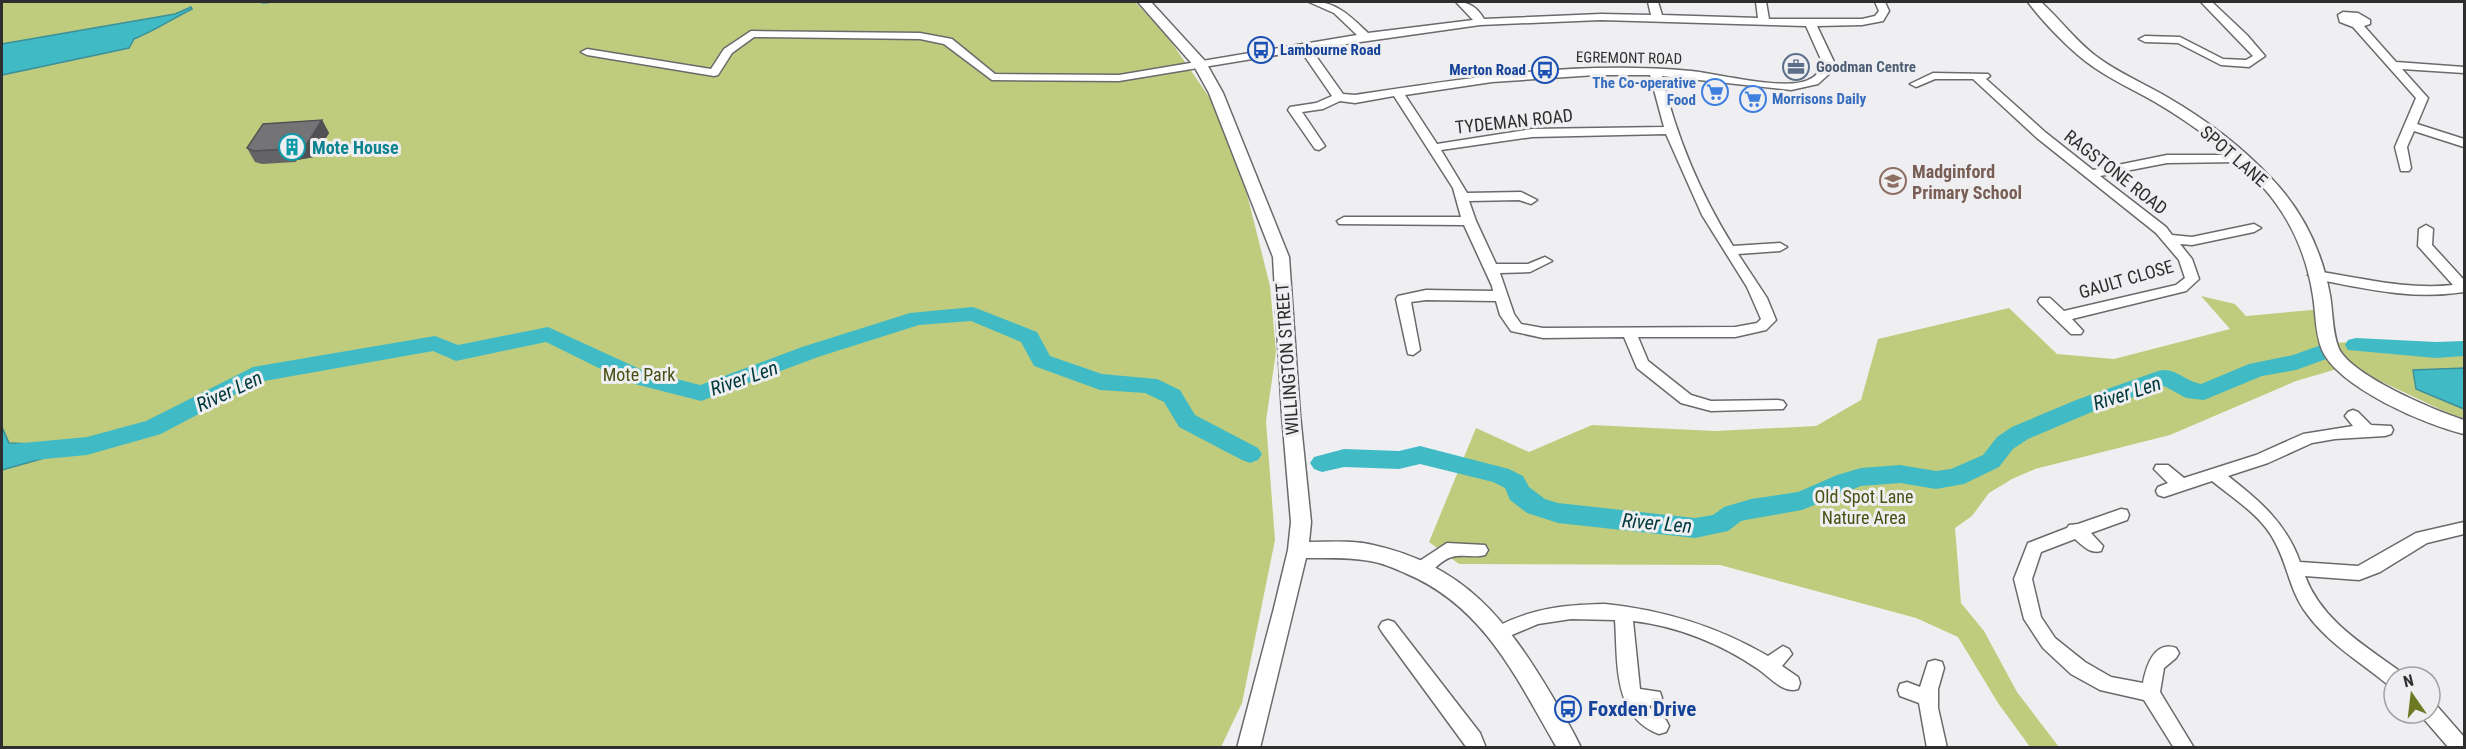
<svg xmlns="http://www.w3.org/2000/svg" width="2466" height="749" viewBox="0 0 2466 749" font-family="'Roboto Condensed',sans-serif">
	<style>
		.green { fill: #c0cc7d }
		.water { fill: #40bbc6; stroke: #3b9199; stroke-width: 1.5 }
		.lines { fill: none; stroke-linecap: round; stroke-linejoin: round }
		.stream { stroke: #3b9199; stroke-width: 3 }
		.river { fill: #40bbc6; fill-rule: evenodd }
		.minor-casing { stroke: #6a6a6c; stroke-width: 3 }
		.tertiary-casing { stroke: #6a6a6c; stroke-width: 3 }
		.minor { fill: #fff; fill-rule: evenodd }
		.tertiary { fill: #fff; fill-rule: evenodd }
		.wall { fill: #646466 }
		.shaded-wall { fill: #515153 }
		.building { fill: #747477; stroke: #515153; stroke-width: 1.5 }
		.labels { text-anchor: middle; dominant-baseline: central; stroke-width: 6; stroke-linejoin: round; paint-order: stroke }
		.far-transit-label { font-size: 15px; font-weight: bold; fill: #164399; stroke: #efeff2; text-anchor: start }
		.far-street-label { font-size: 15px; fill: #2e2e2f; stroke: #efeff2 }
		.far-service-label { font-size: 15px; font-weight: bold; fill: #4e5e75; stroke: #efeff2; text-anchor: start }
		.far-shop-label { font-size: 15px; font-weight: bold; fill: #366cbe; stroke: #efeff2; text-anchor: end }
		.street-label { font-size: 18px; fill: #2e2e2f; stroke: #efeff2 }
		.culture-label { font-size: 18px; font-weight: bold; fill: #0d838f; stroke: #efeff2; text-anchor: start }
		.education-label { font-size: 18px; font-weight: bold; fill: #785e54; stroke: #efeff2; text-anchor: start }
		.park-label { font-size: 18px; fill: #485012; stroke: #efeff2 }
		.water-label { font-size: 20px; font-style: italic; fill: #00393d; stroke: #efeff2 }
		.near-transit-label { font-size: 21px; font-weight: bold; fill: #164399; stroke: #efeff2; text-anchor: start }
	</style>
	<rect width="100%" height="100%" fill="#efeff2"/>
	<!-- green -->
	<g class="green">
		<polygon points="2,2 1135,2 1165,33 1214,104 1245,186 1270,286 1276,352 1266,421 1275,540 1242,703 1221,747 2,747"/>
		<path d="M2201 296 2235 304 2246 316 2323 309 2335 343C2379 339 2421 350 2464 344V418L2450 414 2359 371 2344 367 2296 381 2170 435 2035 469 2012 479 1989 493 1972 516 1955 528 1961 603 1984 631 2017 692 2059 747H2030L1998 703 1958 637 1916 618 1720 565 1459 564 1429 542 1476 428 1529 452 1592 425 1715 431 1816 426 1861 400 1878 339 2009 308 2057 354 2114 359 2230 329Z"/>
	</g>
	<!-- water -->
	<g class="water">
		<path d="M191 7 192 9C172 19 154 31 134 39L129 48 2 75V44L175 14Z"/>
		<polygon points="2464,368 2464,409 2416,389 2413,370"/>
		<polygon points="2,427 9,443 87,446 2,470"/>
	</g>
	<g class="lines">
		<!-- stream -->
		<polyline class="stream" points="262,2 268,2"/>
		<!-- river -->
		<g class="river">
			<polygon points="973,307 1037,332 1050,356 1102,374 1157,379 1180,390 1195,415 1258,448 1262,454 1258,460 1250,463 1242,460 1179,427 1164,402 1145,393 1100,390 1034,366 1021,342 971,321 919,325 818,357 701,401 627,382 546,342 456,361 433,351 259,382 161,434 87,455 2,463 2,445 87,437 146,421 253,367 435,336 458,345 548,327 642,370 700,385 802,347 910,313"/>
			<polygon points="2356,338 2436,342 2464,341 2464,356 2436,358 2348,350 2345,345 2348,340"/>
			<path d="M2324 344 2332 347 2335 352 2332 357 2296 370 2262 376 2204 400 2186 398 2164 386 2092 412 2028 439 2013 449 1999 467 1964 484 1936 489 1900 483 1861 486 1802 510 1751 519 1741 521 1728 531 1695 538 1558 523 1527 513 1510 500 1505 488 1493 482 1420 464 1399 469 1344 467 1322 472 1314 469 1310 463 1314 457 1344 449 1399 451 1420 446 1509 469 1523 476 1529 487 1545 499 1558 503 1695 518 1713 515 1724 507 1751 499 1798 492 1837 475 1861 468 1900 465 1936 471 1951 469 1983 455 1997 437 2012 427 2076 400 2158 371C2175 366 2185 382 2201 384L2249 364 2293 355Z"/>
		</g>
		<defs>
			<g id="minor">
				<path d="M1309 2C1335 0 1350 16 1368 33L1473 20 1456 2C1469 2 1477 7 1484 19L1601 14 1651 15 1648 2H1658L1662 15 1758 18 1756 2H1766L1769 19H1862L1875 16 1879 11 1875 2H1885L1889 11 1883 21 1862 25 1817 26 1835 64 1829 74 1818 84 1791 90 1662 76C1676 136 1700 193 1733 246L1780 243 1787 247 1780 251 1738 254 1767 298 1776 320 1766 330 1735 337H1638L1648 361 1691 395 1711 401 1778 400 1783 401 1786 405 1783 409 1711 411 1681 403 1637 368 1624 337 1543 338 1511 331 1500 315 1496 301 1426 300 1411 302 1420 350 1413 355 1408 354 1396 299 1398 296 1426 290 1493 291 1492 286 1464 225 1339 224 1337 221 1344 217H1461L1453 188 1394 96 1355 103 1340 101 1323 109 1302 112 1325 146 1319 150 1315 149 1288 110 1290 107 1316 103 1332 96 1301 51 1119 81 992 80 944 44 920 39 754 37 732 53 718 75 714 76 587 55 581 52 587 49 711 69 724 49 751 31 920 33 952 39 995 74 1119 75 1357 35 1334 13ZM1601 20 1806 26 1823 64C1820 71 1816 77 1808 80 1783 91 1720 74 1691 71 1578 60 1466 78 1355 95L1343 94 1311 49 1480 25ZM1596 75H1650L1664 127 1532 129 1437 144 1405 95 1492 82ZM1666 134 1702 215 1747 287 1761 319 1757 323 1735 327 1543 328 1521 324 1514 314 1500 273 1530 272 1552 261 1545 257 1528 264H1496L1476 221 1469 201 1519 200 1531 204 1537 200 1521 192 1467 193 1441 150 1532 137Z"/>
				<polygon points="2201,2 2212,2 2247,35 2265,56 2249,67 2221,65 2178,43 2145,42 2139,39 2145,36 2180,37 2223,59 2246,60 2253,56"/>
				<polygon points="2343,12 2358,13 2370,20 2370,24 2364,26 2396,62 2464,67 2464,73 2402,69 2428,98 2417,124 2464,139 2464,147 2414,131 2407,147 2411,168 2409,171 2401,171 2395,147 2416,98 2353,27 2340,22 2338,15"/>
				<polygon points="1933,73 1988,74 1990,76 1986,79 2045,132 2093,170 2167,155 2244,155 2246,158 2240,162 2167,163 2100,176 2166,227 2172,235 2192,237 2254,224 2261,228 2254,232 2192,245 2180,244 2192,259 2199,279 2186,291 2072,319 2083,331 2081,334 2071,334 2040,304 2038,301 2040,298 2050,298 2064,311 2176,285 2185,278 2179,260 2156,233 2037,138 1973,79 1935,79 1916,87 1910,84"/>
				<path d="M2426 225 2433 229 2432 245 2464 280V292C2411 300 2367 289 2315 279L2308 275 2315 271C2361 278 2407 290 2453 285L2418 246 2419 229Z"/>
				<path d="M2353 410 2358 412 2371 425 2391 426 2393 430 2391 434 2385 436 2335 439 2312 443 2268 463 2228 476C2260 501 2286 523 2300 562L2358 566 2416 533 2464 522V534L2427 543 2380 572 2359 580 2305 576C2322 621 2364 645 2401 672L2403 677H2394V686L2387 684C2360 662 2328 643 2307 614 2290 592 2288 566 2275 542 2262 516 2234 499 2212 481L2164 497 2158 495 2156 491 2158 487 2168 483 2154 469 2156 465H2168L2184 478 2256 455 2303 434 2353 426 2345 416 2348 412Z"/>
				<path d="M2121 509 2127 510 2129 515 2127 520 2091 533 2103 546 2101 551C2090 554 2083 546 2075 539L2041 552 2032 579 2041 617 2055 638 2085 662 2111 677 2143 683C2146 667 2154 640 2176 648L2179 653 2176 658 2164 668 2160 692 2194 748H2174L2144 700 2100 690 2071 674 2043 648 2024 619 2014 579 2028 543 2067 528 2069 525 2078 524Z"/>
				<path d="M1447 543 1485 545 1488 550 1485 555C1474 558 1463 554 1452 557 1438 560 1431 579 1415 574L1412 569 1415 564Z"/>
				<path d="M1605 604C1664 610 1716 626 1768 656L1783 646 1789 649 1792 654 1782 666 1798 677 1800 683 1798 689C1783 694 1770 677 1758 669 1722 644 1677 626 1633 621L1640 689 1660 692 1662 698 1660 704 1647 706 1666 720 1669 726 1666 732 1659 734C1612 717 1618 660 1615 620L1571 619 1538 624 1500 640 1494 638 1491 633 1494 628C1532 608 1563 605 1605 604Z"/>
				<polygon points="1388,620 1394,622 1480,733 1486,748 1467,748 1382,632 1379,627 1382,622"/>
				<polygon points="1935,660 1942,662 1944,668 1938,689 1938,708 1947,748 1927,748 1919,703 1900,696 1898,690 1900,684 1907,682 1920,687 1928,662"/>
				<polygon points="2430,704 2437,706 2464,737 2464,748 2449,748 2423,718 2421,713 2430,713"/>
			</g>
			<g id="tertiary">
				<path d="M1138 2H1151L1205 61 1223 93 1289 257 1300 415 1311 522 1309 542C1330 542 1352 540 1373 545 1464 565 1507 620 1552 696 1562 713 1573 730 1581 748H1557C1516 677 1484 606 1405 573 1394 568 1382 563 1370 561 1349 557 1328 558 1306 558L1260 748H1237L1274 608 1288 550 1291 522 1282 415 1273 257 1209 93 1194 66Z"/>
				<path d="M2028 2H2041C2061 20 2077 43 2100 59 2121 74 2145 84 2167 97 2205 119 2241 146 2271 178 2302 210 2322 251 2330 295 2333 312 2332 332 2339 349 2354 377 2434 410 2464 420V434C2426 425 2339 388 2322 350 2315 333 2316 314 2313 296 2307 256 2290 217 2262 186 2232 153 2194 125 2155 102 2133 89 2109 79 2088 63 2069 49 2042 21 2028 2Z"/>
			</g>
		</defs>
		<!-- minor casing -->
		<use href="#minor" class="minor-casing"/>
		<!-- tertiary casing -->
		<use href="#tertiary" class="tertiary-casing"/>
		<!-- minor -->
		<use href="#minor" class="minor"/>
		<!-- tertiary -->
		<use href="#tertiary" class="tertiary"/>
	</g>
	<!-- wall -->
	<polygon class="wall" points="322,120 329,133 314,157 297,160 295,162 262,164 255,162 247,148"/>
	<!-- shaded-wall -->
	<polygon class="shaded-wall" points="322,120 329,133 314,157 297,160 295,162 288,149 289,147"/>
	<!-- building -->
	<polygon class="building" points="322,120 307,144 289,147 288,149 254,151 247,148 263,124"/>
	<!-- icons -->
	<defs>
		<symbol id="bus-ring" viewBox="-11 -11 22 22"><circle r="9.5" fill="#efeff2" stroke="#1a4fb4" stroke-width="1.5"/><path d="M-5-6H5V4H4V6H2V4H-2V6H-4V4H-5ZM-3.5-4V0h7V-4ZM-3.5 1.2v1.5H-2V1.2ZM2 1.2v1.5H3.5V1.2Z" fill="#1a4fb4"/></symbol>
		<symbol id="office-ring" viewBox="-11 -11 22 22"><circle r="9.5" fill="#efeff2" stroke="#5c6f8a" stroke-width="1.5"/><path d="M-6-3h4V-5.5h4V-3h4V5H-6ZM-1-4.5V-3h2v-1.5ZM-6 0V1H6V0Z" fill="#5c6f8a"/></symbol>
		<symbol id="supermarket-ring" viewBox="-11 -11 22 22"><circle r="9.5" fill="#efeff2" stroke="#3f7fe0" stroke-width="1.5"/><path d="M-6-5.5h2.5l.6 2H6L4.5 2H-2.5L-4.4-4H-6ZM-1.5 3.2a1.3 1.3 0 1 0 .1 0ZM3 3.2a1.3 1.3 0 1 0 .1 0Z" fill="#3f7fe0"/></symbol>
		<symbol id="building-ring" viewBox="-11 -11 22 22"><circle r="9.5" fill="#efeff2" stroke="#0f9aa8" stroke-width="1.5"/><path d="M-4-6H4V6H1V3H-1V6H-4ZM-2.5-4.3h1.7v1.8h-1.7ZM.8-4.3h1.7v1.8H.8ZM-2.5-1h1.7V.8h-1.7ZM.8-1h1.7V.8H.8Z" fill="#0f9aa8"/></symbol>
		<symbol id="school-ring" viewBox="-11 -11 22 22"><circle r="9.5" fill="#efeff2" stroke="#8d6e63" stroke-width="1.5"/><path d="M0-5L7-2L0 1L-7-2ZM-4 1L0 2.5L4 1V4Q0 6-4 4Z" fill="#8d6e63"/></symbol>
	</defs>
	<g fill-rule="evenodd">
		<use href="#bus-ring" x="1246" y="35" width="30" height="30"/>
		<use href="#office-ring" x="1781" y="52" width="30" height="30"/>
		<use href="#bus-ring" x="1530" y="55" width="30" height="30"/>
		<use href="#supermarket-ring" x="1700" y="77" width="30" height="30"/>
		<use href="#supermarket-ring" x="1738" y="84" width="30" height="30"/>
		<use href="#building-ring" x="277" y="132" width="30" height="30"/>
		<use href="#school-ring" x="1878" y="166" width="30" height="30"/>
		<use href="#bus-ring" x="1553" y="694" width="30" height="30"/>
	</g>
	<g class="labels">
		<!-- far-transit labels -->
		<g class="far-transit-label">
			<text x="1280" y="50">Lambourne Road</text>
			<text x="1526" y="70" text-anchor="end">Merton Road</text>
		</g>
		<!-- far-street labels -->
		<g class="far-street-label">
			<text transform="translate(1629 58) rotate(1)">EGREMONT ROAD</text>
		</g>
		<!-- far-service labels -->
		<g class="far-service-label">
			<text x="1816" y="67">Goodman Centre</text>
		</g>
		<!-- far-shop labels -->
		<g class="far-shop-label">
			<text x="1696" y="83">The Co-operative<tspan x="1696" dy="17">Food</tspan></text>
			<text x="1772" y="99" text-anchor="start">Morrisons Daily</text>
		</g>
		<!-- street labels -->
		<g class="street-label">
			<text transform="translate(1514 121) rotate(-6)">TYDEMAN ROAD</text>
			<text transform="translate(2234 156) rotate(41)">SPOT LANE</text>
			<text transform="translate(2116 172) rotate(38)">RAGSTONE ROAD</text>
			<text transform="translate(2126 279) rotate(-16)">GAULT CLOSE</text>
			<text transform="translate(1287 359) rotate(-94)">WILLINGTON STREET</text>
		</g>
		<!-- culture labels -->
		<g class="culture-label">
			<text x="312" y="147">Mote House</text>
		</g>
		<!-- education labels -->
		<g class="education-label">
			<text x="1912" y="171">Madginford<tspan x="1912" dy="21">Primary School</tspan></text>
		</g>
		<!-- park labels -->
		<g class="park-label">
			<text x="639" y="374">Mote Park</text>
			<text x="1864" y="496">Old Spot Lane<tspan x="1864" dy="21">Nature Area</tspan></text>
		</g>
		<!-- water labels -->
		<g class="water-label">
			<text transform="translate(744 378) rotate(-19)">River Len</text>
			<text transform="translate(229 391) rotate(-25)">River Len</text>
			<text transform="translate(2127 393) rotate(-18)">River Len</text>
			<text transform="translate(1657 523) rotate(5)">River Len</text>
		</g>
		<!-- near-transit labels -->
		<g class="near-transit-label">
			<text x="1588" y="709">Foxden Drive</text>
		</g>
	</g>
	<!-- border -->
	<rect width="2466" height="749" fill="none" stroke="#2e2e2f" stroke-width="6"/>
	<!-- north arrow -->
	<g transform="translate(2412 695) rotate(346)"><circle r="28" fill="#efeff2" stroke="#a2a2a4" stroke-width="1.5"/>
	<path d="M0-4.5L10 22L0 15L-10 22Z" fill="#6d7822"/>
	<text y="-9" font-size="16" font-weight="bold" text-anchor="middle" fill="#2e2e2f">N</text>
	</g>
</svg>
